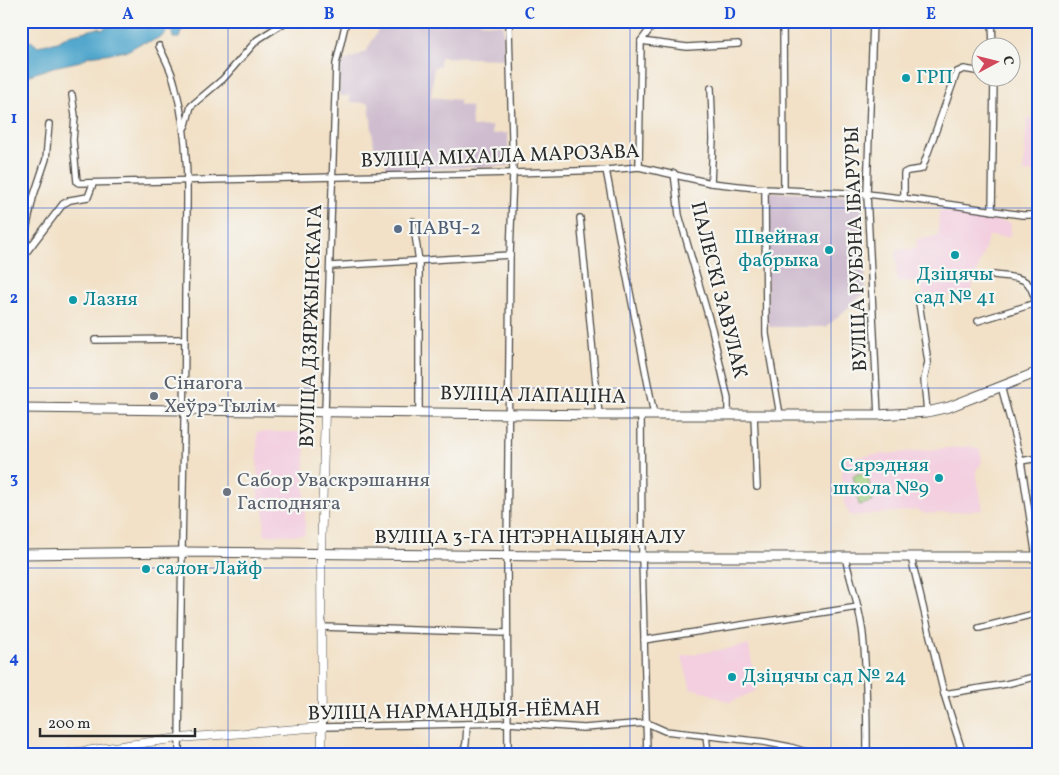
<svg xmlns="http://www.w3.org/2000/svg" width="1059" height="775" viewBox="0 0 1059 775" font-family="Vollkorn,serif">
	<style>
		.built { fill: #f3cfe0 }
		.industrial { fill: #cfbdcf }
		.green { fill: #a1cf7d; stroke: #667d54 }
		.water { fill: #50a6cc; stroke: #3e687c }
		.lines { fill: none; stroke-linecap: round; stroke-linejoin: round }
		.street-casing { stroke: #494642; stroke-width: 8 }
		.secondary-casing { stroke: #494642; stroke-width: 9 }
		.primary-casing { stroke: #494642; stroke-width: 11 }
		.street { stroke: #fff; stroke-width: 5.5 }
		.secondary { stroke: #fff; stroke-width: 8 }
		.primary { stroke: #fff; stroke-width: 9 }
		.grid { fill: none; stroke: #1d4ed8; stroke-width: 1; stroke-opacity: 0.55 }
		.culture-dot { fill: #0f9aa8; stroke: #f6f6f2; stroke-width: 2 }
		.service-dot { fill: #5c6f8a; stroke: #f6f6f2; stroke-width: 2 }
		.worship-dot { fill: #6b7280; stroke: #f6f6f2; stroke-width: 2 }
		.labels { text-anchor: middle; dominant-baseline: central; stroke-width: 4.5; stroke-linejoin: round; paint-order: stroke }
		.culture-label { font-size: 20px; fill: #0d838f; stroke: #f6f6f2; text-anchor: start }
		.street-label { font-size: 20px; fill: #2b2b2b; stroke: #f6f6f2 }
		.service-label { font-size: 20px; fill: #4e5e75; stroke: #f6f6f2; text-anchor: start }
		.worship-label { font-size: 20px; fill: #5b616d; stroke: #f6f6f2; text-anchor: start }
		.neatline { fill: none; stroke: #1d4ed8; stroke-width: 2 }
		.grid-label { font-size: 16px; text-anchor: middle; font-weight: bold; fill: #1d4ed8 }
	</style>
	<rect width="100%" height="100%" fill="#f6f6f2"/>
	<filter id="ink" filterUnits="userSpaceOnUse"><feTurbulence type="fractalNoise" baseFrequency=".02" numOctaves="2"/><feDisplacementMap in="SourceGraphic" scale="10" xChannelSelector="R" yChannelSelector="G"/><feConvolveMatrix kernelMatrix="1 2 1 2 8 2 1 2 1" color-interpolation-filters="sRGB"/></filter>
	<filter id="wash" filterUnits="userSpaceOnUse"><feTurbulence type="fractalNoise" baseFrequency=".0096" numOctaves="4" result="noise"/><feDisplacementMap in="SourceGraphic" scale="20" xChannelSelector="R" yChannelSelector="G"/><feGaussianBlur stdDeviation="1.12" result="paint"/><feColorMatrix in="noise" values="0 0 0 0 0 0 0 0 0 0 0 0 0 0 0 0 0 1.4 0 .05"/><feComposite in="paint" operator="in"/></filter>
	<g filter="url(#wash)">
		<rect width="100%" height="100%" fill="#f2e1c7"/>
		<!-- built -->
		<g class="built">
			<polygon points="1027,118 1038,118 1038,173 1023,172"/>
			<polygon points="939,210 1011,223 1010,237 989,236 969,295 924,296 920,282 897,281 896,250 916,248 917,239 938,236"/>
			<polygon points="257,432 305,432 305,535 264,535 264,508 258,508"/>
			<polygon points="970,446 980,450 982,462 976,471 983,510 926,514 917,510 850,516 844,503 841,465 842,458"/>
			<polygon points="749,645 756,691 728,703 728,700 723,700 703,691 694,689 691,690 682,656"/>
		</g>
		<!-- industrial -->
		<g class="industrial">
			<polygon points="383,21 480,21 481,23 503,25 504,59 440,57 440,65 434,67 431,97 459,100 459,105 471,106 472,127 492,126 492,134 508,133 509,166 388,170 379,150 374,147 369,103 350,102 350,96 339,96 340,63 366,52"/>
			<polygon points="842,21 946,21 903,25 870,23 843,26"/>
			<polygon points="768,192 859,196 862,200 866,292 826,327 769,327 767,318"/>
		</g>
		<!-- green -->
		<polygon class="green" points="867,472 873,502 859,505 853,475"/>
		<!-- water -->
		<polygon class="water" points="120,21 131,21 134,24 139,21 189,21 181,32 179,38 173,38 172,32 168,30 164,35 152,41 141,43 127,51 89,56 81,61 53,67 21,78 21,45 31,41 37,46 58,42 69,35 99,28 102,30 109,25"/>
	</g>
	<g filter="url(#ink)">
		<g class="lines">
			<defs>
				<g id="street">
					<polyline points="783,21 784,189"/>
					<polyline points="873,21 867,194 878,415"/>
					<polyline points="992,21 993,48"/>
					<polyline points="641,41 687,47 738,44"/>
					<path d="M159 46C165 59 172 71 175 85 194 155 185 231 185 303 185 454 180 604 179 754"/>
					<polyline points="711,88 713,139 711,183"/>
					<polyline points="72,95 75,116 73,140 77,182 79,183 513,173 606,170 639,167 711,183 765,189 867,194 918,200 1022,215 1038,215"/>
					<polyline points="184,128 186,125 191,106 223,79 257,40 287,21"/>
					<polyline points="639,167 641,41 656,21"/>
					<polyline points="606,170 654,415"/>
					<polyline points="674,173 679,215 712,329 728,399 728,415"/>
					<polyline points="765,189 766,334 780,415"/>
					<polyline points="904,198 904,173 908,171 922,169 957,72 964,69 982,72"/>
					<polyline points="992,211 994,78"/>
					<polyline points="580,218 599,415"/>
					<polyline points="413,221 419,261 419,412"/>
					<polyline points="25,254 63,204 70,200 88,197 93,184"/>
					<polyline points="331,266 510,255"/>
					<path d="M994 275C1027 279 1029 276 1038 309"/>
					<polyline points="21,281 26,230 33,198 46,159 49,124"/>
					<polyline points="918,296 928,362 924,380 927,412"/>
					<polyline points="978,321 1036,303"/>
					<polyline points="95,340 185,339"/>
					<polyline points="1001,386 1021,461 1036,557"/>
					<polyline points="325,411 336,64 346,21"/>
					<polyline points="641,415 642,557 647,754"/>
					<polyline points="754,415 757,487"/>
					<polyline points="1021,461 1038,458"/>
					<path d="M845 557C851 583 860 608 863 635 867 675 867 714 867 754"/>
					<polyline points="911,557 944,694 963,754"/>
					<polyline points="322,627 506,633"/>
					<polyline points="979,628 1038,613"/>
					<polyline points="644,640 858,607"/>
					<polyline points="944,694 1006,684 1038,676"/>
					<polyline points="21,711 23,754"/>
					<polyline points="323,727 508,723 584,728 647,723 665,731 764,742 790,747 813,754"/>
					<polyline points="706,735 708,754"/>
					<polyline points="463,754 466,743 467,724"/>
					<polyline points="508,754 507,555 510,255 513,173 509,29 510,21"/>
				</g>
				<g id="secondary">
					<polyline points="63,754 179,738 323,727"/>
					<polyline points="322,754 321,554 325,411"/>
				</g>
				<g id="primary">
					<polyline points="21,408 599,415 878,415 927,412 949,407 1038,372"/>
					<polyline points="21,554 183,552 642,557 1038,557"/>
				</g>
			</defs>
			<!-- street casing -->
			<use href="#street" class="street-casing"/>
			<!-- secondary casing -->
			<use href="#secondary" class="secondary-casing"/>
			<!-- primary casing -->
			<use href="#primary" class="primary-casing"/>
			<!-- street -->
			<use href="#street" class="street"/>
			<!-- secondary -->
			<use href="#secondary" class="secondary"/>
			<!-- primary -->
			<use href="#primary" class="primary"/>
		</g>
	</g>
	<!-- grid -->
	<path class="grid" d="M228 21V754M429 21V754M630 21V754M831 21V754M21 208H1038M21 388H1038M21 568H1038"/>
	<!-- markers -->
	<g class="culture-dot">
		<circle cx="906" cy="78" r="5"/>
		<circle cx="829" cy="250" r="5"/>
		<circle cx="955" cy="255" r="5"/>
		<circle cx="73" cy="300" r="5"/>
		<circle cx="939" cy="478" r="5"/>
		<circle cx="146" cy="569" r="5"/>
		<circle cx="732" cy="677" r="5"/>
	</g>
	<circle class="service-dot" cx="398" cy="229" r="5"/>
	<g class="worship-dot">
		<circle cx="154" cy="396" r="5"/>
		<circle cx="227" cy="492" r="5"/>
	</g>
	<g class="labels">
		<!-- culture labels -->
		<g class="culture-label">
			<text x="916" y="78">ГРП</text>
			<text x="819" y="238" text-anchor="end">Швейная<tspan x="819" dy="23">фабрыка</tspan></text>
			<text x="955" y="275" text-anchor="middle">Дзіцячы<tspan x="955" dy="23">сад № 41</tspan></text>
			<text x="83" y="300">Лазня</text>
			<text x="929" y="466" text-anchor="end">Сярэдняя<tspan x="929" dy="23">школа №9</tspan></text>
			<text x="156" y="569">салон Лайф</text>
			<text x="742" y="677">Дзіцячы сад № 24</text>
		</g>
		<!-- street labels -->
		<g class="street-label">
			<text transform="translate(500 157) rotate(-2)">ВУЛІЦА МІХАІЛА МАРОЗАВА</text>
			<text transform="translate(857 249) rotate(-92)">ВУЛІЦА РУБЭНА ІБАРУРЫ</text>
			<text transform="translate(718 290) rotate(76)">ПАЛЕСКІ ЗАВУЛАК</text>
			<text transform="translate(312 326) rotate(-88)">ВУЛІЦА ДЗЯРЖЫНСКАГА</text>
			<text transform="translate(533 396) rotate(1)">ВУЛІЦА ЛАПАЦІНА</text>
			<text x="530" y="538">ВУЛІЦА 3-ГА ІНТЭРНАЦЫЯНАЛУ</text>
			<text transform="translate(454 712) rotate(-1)">ВУЛІЦА НАРМАНДЫЯ-НЁМАН</text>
		</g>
		<!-- service labels -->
		<g class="service-label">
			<text x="408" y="229">ПАВЧ-2</text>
		</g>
		<!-- worship labels -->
		<g class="worship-label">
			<text x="164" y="384">Сінагога<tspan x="164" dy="23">Хеўрэ Тылім</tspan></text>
			<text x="237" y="481">Сабор Уваскрэшання<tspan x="237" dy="23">Гасподняга</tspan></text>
		</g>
	</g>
	<!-- margin -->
	<rect width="1059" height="775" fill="none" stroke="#f6f6f2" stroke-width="55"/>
	<!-- north arrow -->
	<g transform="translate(996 62) rotate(83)"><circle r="24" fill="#f6f6f2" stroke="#a5a5a2"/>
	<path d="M0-4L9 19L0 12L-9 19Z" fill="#d1495b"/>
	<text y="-8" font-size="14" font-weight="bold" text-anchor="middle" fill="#2b2b2b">С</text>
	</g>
	<!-- scale -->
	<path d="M40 728v8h155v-8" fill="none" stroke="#2b2b2b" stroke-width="2.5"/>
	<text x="48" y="728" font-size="15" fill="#2b2b2b" stroke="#f6f6f2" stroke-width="4" paint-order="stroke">200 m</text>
	<rect x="28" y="28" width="1004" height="720" class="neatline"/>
	<g class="grid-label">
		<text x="128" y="19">A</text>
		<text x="329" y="19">B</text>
		<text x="530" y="19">C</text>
		<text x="730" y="19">D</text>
		<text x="931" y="19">E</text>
		<text x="14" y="123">1</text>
		<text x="14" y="303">2</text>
		<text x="14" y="483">3</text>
		<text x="14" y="663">4</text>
	</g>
</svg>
